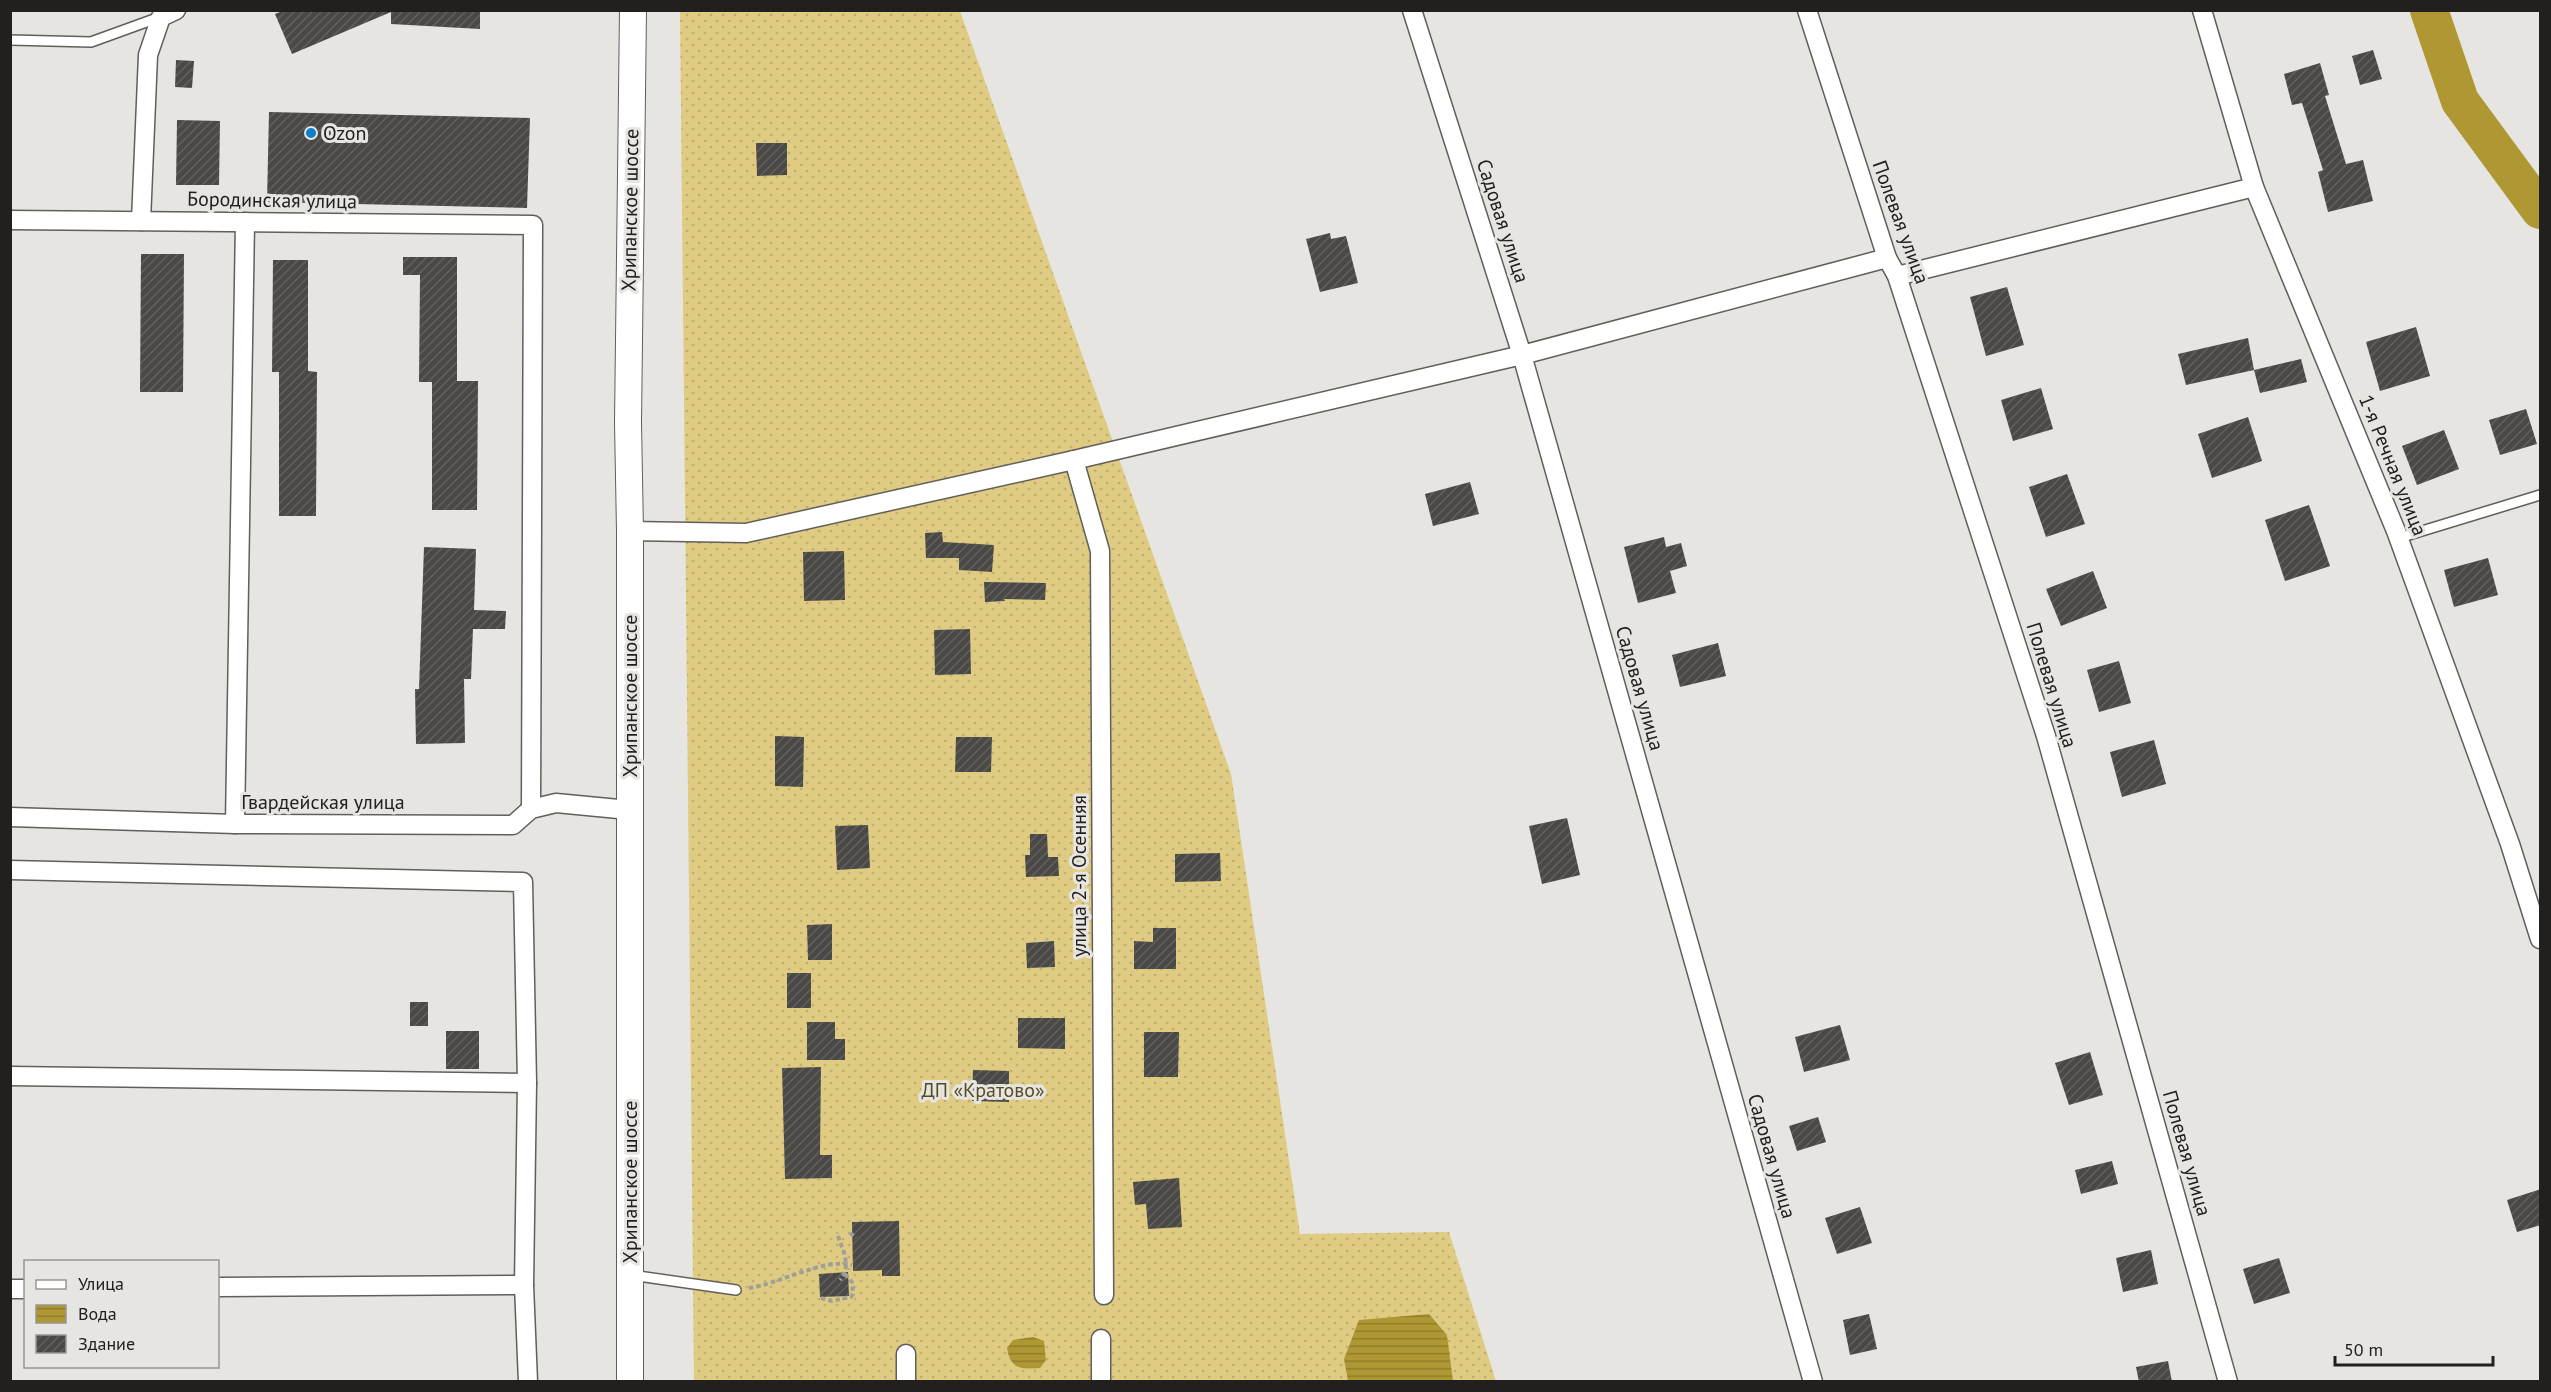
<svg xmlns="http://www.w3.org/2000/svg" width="2551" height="1392" viewBox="0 0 2551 1392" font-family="'PT Sans',sans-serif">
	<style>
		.garden { fill: url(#garden-dots) }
		.water { fill: url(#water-rules) }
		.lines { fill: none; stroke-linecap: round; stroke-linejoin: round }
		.river { stroke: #af9833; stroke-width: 38 }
		.building { fill: url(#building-hatch) }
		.service-casing { stroke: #605f5b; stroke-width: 12 }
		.minor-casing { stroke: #605f5b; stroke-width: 21 }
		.secondary-casing { stroke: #605f5b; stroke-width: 28 }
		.path { stroke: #a09f9c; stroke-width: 4; stroke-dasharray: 4.5 3; stroke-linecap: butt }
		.service { stroke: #fff; stroke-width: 9 }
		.minor { stroke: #fff; stroke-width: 18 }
		.secondary { stroke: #fff; stroke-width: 26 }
		.poi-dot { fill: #0e7ec8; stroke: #e6e5e1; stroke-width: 2 }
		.labels { text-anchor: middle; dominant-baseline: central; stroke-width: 6; stroke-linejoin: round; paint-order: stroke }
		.poi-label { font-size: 20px; fill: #21201f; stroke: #e6e5e1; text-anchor: start }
		.street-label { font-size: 20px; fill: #21201f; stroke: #e6e5e1 }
		.park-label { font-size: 20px; fill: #574d24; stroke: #e6e5e1 }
	</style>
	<defs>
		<pattern id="garden-dots" width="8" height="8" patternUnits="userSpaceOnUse" patternTransform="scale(1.5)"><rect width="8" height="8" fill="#dfcc82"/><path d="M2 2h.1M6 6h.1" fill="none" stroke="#bfaf70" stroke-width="1.8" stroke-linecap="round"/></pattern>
		<pattern id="water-rules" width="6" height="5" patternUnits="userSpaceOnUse" patternTransform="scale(1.5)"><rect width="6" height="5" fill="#af9833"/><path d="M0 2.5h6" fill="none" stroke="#8e7c2b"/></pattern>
		<pattern id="building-hatch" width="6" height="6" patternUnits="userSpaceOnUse" patternTransform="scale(1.5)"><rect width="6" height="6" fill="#4a4946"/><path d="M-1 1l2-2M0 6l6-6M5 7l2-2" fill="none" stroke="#61605e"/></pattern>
	</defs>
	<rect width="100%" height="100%" fill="#e6e5e1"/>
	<!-- garden -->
	<polygon class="garden" points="680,11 960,11 1231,774 1300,1234 1449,1232 1496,1381 694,1381"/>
	<!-- water -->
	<g class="water">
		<polygon points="1429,1314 1447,1335 1453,1381 1348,1381 1344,1359 1359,1320"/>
		<path d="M1033 1337 1044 1341 1046 1360 1040 1368C1019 1369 1011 1369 1007 1348L1013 1340Z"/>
	</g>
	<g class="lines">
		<!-- river -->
		<polyline class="river" points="2429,10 2460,101 2540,210"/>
	</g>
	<!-- building -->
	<g class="building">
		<polygon points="285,10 480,10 480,29 391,24 391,12 292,54 275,14"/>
		<polygon points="2373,50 2382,79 2360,85 2352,56"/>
		<polygon points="176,60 194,61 192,88 175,87"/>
		<polygon points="2320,63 2329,95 2325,96 2346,164 2363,160 2373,201 2328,212 2318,172 2323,170 2302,103 2292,105 2284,74"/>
		<polygon points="269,112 530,118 527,208 267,202"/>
		<polygon points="177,120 220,121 219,185 176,185"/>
		<polygon points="756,143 787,143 787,175 757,176"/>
		<polygon points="1330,233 1331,239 1346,236 1358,283 1320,292 1306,239"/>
		<polygon points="141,254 184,254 183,392 140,392"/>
		<polygon points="403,257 457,257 457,381 478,381 477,510 432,510 432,382 419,382 420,275 403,275"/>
		<polygon points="273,260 308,260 308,371 317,372 316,516 279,516 279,372 272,372"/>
		<polygon points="2007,287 2024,345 1986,356 1970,297"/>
		<polygon points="2416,327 2430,376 2380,391 2366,342"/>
		<polygon points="2248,338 2254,370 2186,385 2178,354"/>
		<polygon points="2301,359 2307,382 2260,393 2254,370"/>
		<polygon points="2041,388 2053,429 2013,441 2001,400"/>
		<polygon points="2526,409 2537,444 2500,455 2489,420"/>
		<polygon points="2248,417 2262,461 2212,478 2198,434"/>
		<polygon points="2444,430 2459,469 2417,485 2402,446"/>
		<polygon points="2067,474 2085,524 2046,537 2029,487"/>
		<polygon points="1470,482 1479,514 1433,526 1425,494"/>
		<polygon points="2309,505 2330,566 2285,581 2265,520"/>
		<polygon points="942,532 943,542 994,545 992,572 959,570 959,558 926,558 925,533"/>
		<polygon points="1664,537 1666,547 1681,543 1687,566 1670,571 1676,593 1638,603 1624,547"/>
		<polygon points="424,547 476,549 474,610 506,611 505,629 473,629 471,679 464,679 465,743 416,744 415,689 419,689"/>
		<polygon points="844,551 845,600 804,601 803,552"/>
		<polygon points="2488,558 2498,595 2454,607 2444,570"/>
		<polygon points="2093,571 2107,608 2061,626 2046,589"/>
		<polygon points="984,582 1046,583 1045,600 1004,599 1005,601 985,602"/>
		<polygon points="970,629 971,674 935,675 934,630"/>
		<polygon points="1718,643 1726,676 1680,687 1672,655"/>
		<polygon points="2119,661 2131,703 2099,712 2087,670"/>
		<polygon points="775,736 804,737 803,787 775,786"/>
		<polygon points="956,737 992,737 991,772 955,772"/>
		<polygon points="2154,740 2166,784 2122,797 2110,752"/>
		<polygon points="1567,818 1580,875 1542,884 1529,826"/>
		<polygon points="868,825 870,868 837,870 835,826"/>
		<polygon points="1030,834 1047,834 1048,857 1058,857 1059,876 1026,877 1025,855 1030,855"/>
		<polygon points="1220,853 1221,881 1175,882 1175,854"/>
		<polygon points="832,924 832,960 808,960 807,925"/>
		<polygon points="1153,928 1176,928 1176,969 1134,969 1134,941 1153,942"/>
		<polygon points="1054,941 1055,967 1027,968 1026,943"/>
		<rect x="787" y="973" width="24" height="35"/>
		<rect x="410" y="1002" width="18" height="24"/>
		<polygon points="1018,1018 1065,1018 1065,1049 1018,1048"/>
		<polygon points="807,1022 835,1022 835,1039 845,1039 845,1060 807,1060"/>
		<polygon points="1840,1025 1850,1060 1804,1072 1795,1037"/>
		<rect x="446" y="1031" width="33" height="38"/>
		<polygon points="1144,1032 1179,1032 1178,1077 1144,1077"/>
		<polygon points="2090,1052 2103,1095 2069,1105 2055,1063"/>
		<polygon points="821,1067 820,1155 832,1155 832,1178 785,1179 782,1068"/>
		<polygon points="973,1070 1009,1071 1009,1102 972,1101"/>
		<polygon points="1818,1117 1826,1142 1797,1151 1789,1126"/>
		<polygon points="2112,1161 2118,1184 2081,1194 2075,1170"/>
		<polygon points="1179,1178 1182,1227 1148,1229 1146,1204 1135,1205 1133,1182"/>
		<polygon points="2541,1189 2541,1225 2517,1232 2507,1200"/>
		<polygon points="1860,1207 1872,1243 1837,1254 1825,1218"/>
		<polygon points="899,1221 900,1276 882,1276 882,1270 853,1271 852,1222"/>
		<polygon points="2151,1250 2158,1284 2123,1292 2116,1258"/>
		<polygon points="2279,1258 2290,1293 2254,1304 2243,1269"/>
		<polygon points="848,1272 849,1296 820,1297 819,1274"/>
		<polygon points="1869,1314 1877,1349 1850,1355 1843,1320"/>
		<polygon points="2168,1361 2172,1382 2139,1382 2136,1367"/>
	</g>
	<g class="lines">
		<defs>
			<g id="service">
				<polyline points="10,40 91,42 160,17"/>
				<polyline points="2399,538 2540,495"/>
				<polyline points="631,1275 736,1290"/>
			</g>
			<g id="minor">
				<polyline points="1412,10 1522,355 1813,1382"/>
				<polyline points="1807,10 1887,258 1897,276 2046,736 2228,1382"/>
				<polyline points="2202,10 2254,187 2396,531 2510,844 2540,939"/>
				<polyline points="10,220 533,225 531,809"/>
				<polyline points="141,221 148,55 161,17 176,10"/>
				<polyline points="1897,276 2254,187"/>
				<polyline points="1074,460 1100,551 1104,1295"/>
				<polyline points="630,531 746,533 1074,460 1522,355 1887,258"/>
				<polyline points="10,817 235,824 513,825 531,809 556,803 629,810"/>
				<polyline points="235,824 245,222"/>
				<polyline points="10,870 523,882 527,1083 524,1285 528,1382"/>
				<polyline points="10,1076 527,1083"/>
				<polyline points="218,1287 524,1285"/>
				<polyline points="10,1289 26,1289"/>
				<polyline points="906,1354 906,1382"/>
				<polyline points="1101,1382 1101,1339"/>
			</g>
			<polyline id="secondary" points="630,1382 630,531 628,423 633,10"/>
		</defs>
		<!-- service casing -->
		<use href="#service" class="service-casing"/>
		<!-- minor casing -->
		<use href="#minor" class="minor-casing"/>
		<!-- secondary casing -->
		<use href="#secondary" class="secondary-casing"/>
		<!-- path -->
		<g class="path">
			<polyline points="850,1233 856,1238"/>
			<path d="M838 1236C843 1251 852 1266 840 1280"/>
			<path d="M749 1288C779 1284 823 1258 852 1265"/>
			<polyline points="821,1298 831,1301 851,1297 853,1294 852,1282 845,1274"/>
		</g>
		<!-- service -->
		<use href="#service" class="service"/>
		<!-- minor -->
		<use href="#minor" class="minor"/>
		<!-- secondary -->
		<use href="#secondary" class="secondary"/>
	</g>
	<!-- markers -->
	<circle class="poi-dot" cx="311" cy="133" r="6"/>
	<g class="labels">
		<!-- poi labels -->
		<g class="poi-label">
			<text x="323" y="133">Ozon</text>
		</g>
		<!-- street labels -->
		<g class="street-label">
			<text transform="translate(272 200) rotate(1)">Бородинская улица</text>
			<text transform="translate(630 210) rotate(-89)">Хрипанское шоссе</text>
			<text transform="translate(1503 221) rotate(72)">Садовая улица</text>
			<text transform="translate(1901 222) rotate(70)">Полевая улица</text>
			<text transform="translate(2393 465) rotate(68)">1-я Речная улица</text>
			<text transform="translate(2052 685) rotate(73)">Полевая улица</text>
			<text transform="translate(1640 688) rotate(74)">Садовая улица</text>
			<text transform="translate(630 696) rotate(-90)">Хрипанское шоссе</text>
			<text x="323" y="802">Гвардейская улица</text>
			<text transform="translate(1079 876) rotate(-90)">улица 2-я Осенняя</text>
			<text transform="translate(2187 1153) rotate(74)">Полевая улица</text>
			<text transform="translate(1772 1156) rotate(74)">Садовая улица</text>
			<text transform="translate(630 1182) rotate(-90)">Хрипанское шоссе</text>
		</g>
		<!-- park labels -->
		<g class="park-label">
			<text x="983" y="1090">ДП «Кратово»</text>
		</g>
	</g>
	<!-- border -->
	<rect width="2551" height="1392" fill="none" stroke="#21201f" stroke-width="24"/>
	<!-- legend -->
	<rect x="24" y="1260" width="195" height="108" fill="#e6e5e1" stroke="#979693" stroke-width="1.5"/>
	<rect x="36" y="1280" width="30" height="9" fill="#ffffff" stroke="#979693" stroke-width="1.5"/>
	<text x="78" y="1290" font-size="18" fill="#21201f">Улица</text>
	<rect x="36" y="1305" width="30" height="18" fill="url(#water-rules)" stroke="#979693" stroke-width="1.5"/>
	<text x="78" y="1320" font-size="18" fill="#21201f">Вода</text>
	<rect x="36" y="1335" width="30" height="18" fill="url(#building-hatch)" stroke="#979693" stroke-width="1.5"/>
	<text x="78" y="1350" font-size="18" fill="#21201f">Здание</text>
	<!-- scale -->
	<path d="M2335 1356v9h158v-9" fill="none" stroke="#21201f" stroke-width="3"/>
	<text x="2344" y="1356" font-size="18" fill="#21201f" stroke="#e6e5e1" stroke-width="4.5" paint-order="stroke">50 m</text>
</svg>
